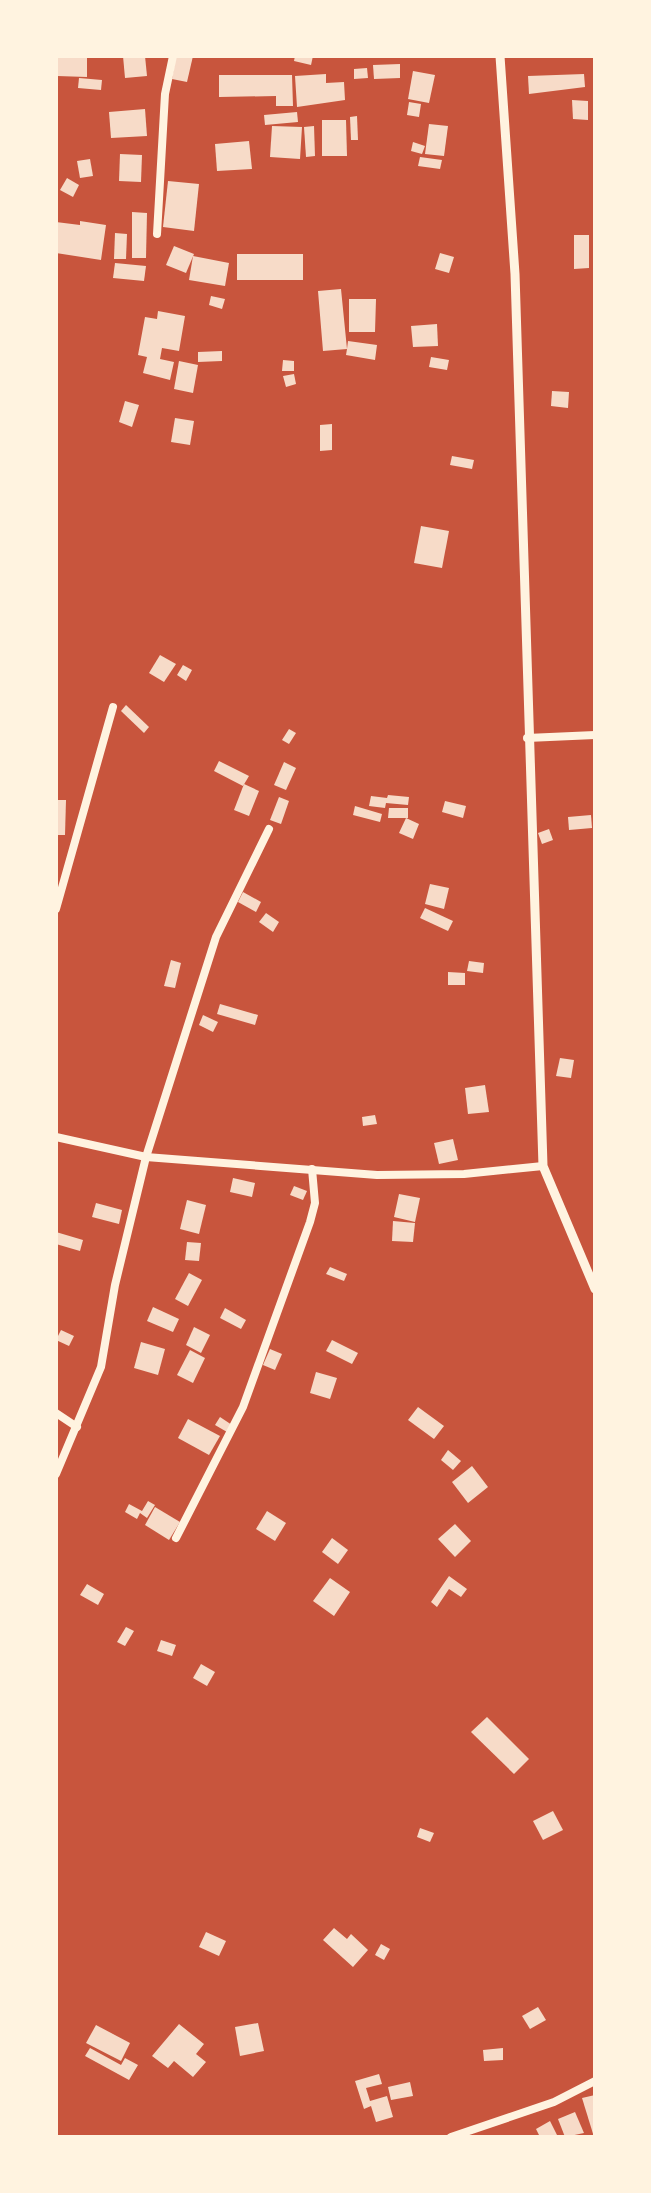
<svg xmlns="http://www.w3.org/2000/svg" width="651" height="2193" viewBox="0 0 651 2193" font-family="Signika,sans-serif">
	<style>
		.building { fill: #f7dbc8 }
		.lines { fill: none; stroke-linecap: round; stroke-linejoin: round }
		.minor { stroke: #fff3e0; stroke-width: 8 }
		.tertiary { stroke: #fff3e0; stroke-width: 9 }
	</style>
	<rect width="100%" height="100%" fill="#c8553d"/>
	<!-- building -->
	<g class="building">
		<polygon points="58,56 87,56 87,77 57,76"/>
		<polygon points="123,56 145,56 147,76 125,78"/>
		<polygon points="176,56 193,56 187,82 172,79"/>
		<polygon points="295,56 313,56 311,65 294,61"/>
		<polygon points="400,64 400,78 374,79 373,65"/>
		<polygon points="367,68 368,78 354,79 354,69"/>
		<polygon points="413,71 435,75 429,103 408,99"/>
		<polygon points="326,74 326,83 344,82 345,100 297,107 295,76"/>
		<polygon points="584,74 585,87 529,94 528,76"/>
		<polygon points="219,75 292,75 293,106 276,106 276,96 219,97"/>
		<polygon points="79,78 102,80 101,90 78,88"/>
		<polygon points="572,100 588,101 588,120 573,119"/>
		<polygon points="409,102 421,104 419,117 407,115"/>
		<polygon points="145,109 147,136 111,138 109,112"/>
		<polygon points="297,112 298,122 265,125 264,115"/>
		<polygon points="357,116 358,140 351,140 350,117"/>
		<polygon points="322,120 346,120 347,156 322,156"/>
		<polygon points="429,124 448,126 444,156 425,154"/>
		<polygon points="272,126 302,127 300,159 270,157"/>
		<polygon points="314,126 315,156 306,157 304,127"/>
		<polygon points="249,141 252,169 217,171 215,144"/>
		<polygon points="413,142 425,146 422,154 411,151"/>
		<polygon points="120,154 142,155 141,182 119,181"/>
		<polygon points="420,157 442,160 440,169 418,166"/>
		<polygon points="90,159 93,176 80,178 77,161"/>
		<polygon points="67,178 79,185 73,197 60,190"/>
		<polygon points="168,181 199,184 194,231 163,227"/>
		<polygon points="132,212 147,213 146,258 132,258"/>
		<polygon points="80,221 106,225 101,260 56,253 56,222 80,225"/>
		<polygon points="115,233 127,234 126,259 114,259"/>
		<polygon points="574,235 589,235 589,268 574,269"/>
		<polygon points="174,246 194,254 186,273 166,265"/>
		<polygon points="440,253 454,257 449,273 435,269"/>
		<rect x="237" y="254" width="66" height="26"/>
		<polygon points="193,256 229,263 225,286 189,280"/>
		<polygon points="115,263 146,266 144,281 113,278"/>
		<polygon points="341,289 347,349 348,341 377,345 375,360 346,355 347,349 323,351 318,291"/>
		<polygon points="211,296 225,299 222,309 209,305"/>
		<polygon points="349,299 376,299 375,332 349,332"/>
		<polygon points="158,311 185,316 179,351 162,348 160,359 174,362 170,380 143,373 147,357 138,355 145,317 157,319"/>
		<polygon points="437,324 438,346 413,347 411,326"/>
		<polygon points="222,351 222,361 198,362 198,352"/>
		<polygon points="431,357 449,360 447,370 429,367"/>
		<polygon points="283,360 294,361 294,371 282,371"/>
		<polygon points="179,361 198,365 193,393 174,389"/>
		<polygon points="294,374 296,384 286,387 283,376"/>
		<polygon points="552,391 569,392 568,408 551,406"/>
		<polygon points="125,401 139,405 132,427 119,422"/>
		<polygon points="175,418 194,421 190,445 171,442"/>
		<polygon points="332,424 332,450 320,451 320,425"/>
		<polygon points="452,456 474,460 472,469 450,465"/>
		<polygon points="421,526 449,531 442,568 414,563"/>
		<polygon points="160,655 176,664 164,682 149,673"/>
		<polygon points="183,665 192,670 186,681 177,675"/>
		<polygon points="126,705 149,727 144,733 121,711"/>
		<polygon points="289,729 296,733 289,744 282,740"/>
		<polygon points="219,761 249,776 243,786 214,771"/>
		<polygon points="284,762 296,768 286,790 274,785"/>
		<polygon points="244,784 259,791 249,816 234,810"/>
		<polygon points="388,795 409,797 408,805 386,803 385,808 369,806 371,796 387,798"/>
		<polygon points="279,797 289,801 281,824 270,820"/>
		<polygon points="56,800 66,800 65,835 56,835"/>
		<polygon points="445,801 466,806 463,818 442,812"/>
		<polygon points="355,806 382,814 380,822 353,815"/>
		<polygon points="389,808 408,808 408,818 388,818"/>
		<polygon points="591,815 592,828 569,830 568,817"/>
		<polygon points="406,818 419,824 413,839 399,833"/>
		<polygon points="549,829 553,840 542,844 538,833"/>
		<polygon points="430,884 449,888 444,909 425,904"/>
		<polygon points="243,892 261,902 256,912 238,902"/>
		<polygon points="425,908 453,921 448,931 420,918"/>
		<polygon points="266,913 279,922 273,932 259,922"/>
		<polygon points="171,960 181,963 175,988 164,986"/>
		<polygon points="469,961 484,963 483,973 467,971"/>
		<polygon points="448,972 465,973 465,985 448,985"/>
		<polygon points="220,1004 258,1015 255,1025 217,1014"/>
		<polygon points="203,1015 218,1022 213,1032 199,1025"/>
		<polygon points="560,1058 574,1060 571,1078 556,1076"/>
		<polygon points="485,1085 489,1112 468,1114 465,1088"/>
		<polygon points="375,1115 377,1124 363,1126 362,1117"/>
		<polygon points="453,1139 458,1160 439,1164 434,1143"/>
		<polygon points="233,1178 255,1183 252,1197 230,1192"/>
		<polygon points="294,1186 307,1191 303,1200 290,1195"/>
		<polygon points="399,1194 420,1198 415,1222 394,1217"/>
		<polygon points="187,1200 206,1205 199,1234 180,1229"/>
		<polygon points="96,1203 122,1210 119,1224 92,1217"/>
		<polygon points="393,1221 415,1223 413,1242 392,1241"/>
		<polygon points="56,1232 83,1240 80,1251 56,1244"/>
		<polygon points="187,1242 201,1243 199,1261 185,1260"/>
		<polygon points="330,1267 347,1274 344,1281 326,1274"/>
		<polygon points="189,1273 202,1280 188,1306 175,1299"/>
		<polygon points="153,1307 179,1319 173,1332 147,1321"/>
		<polygon points="225,1308 246,1320 241,1329 220,1318"/>
		<polygon points="194,1327 210,1335 201,1353 186,1345"/>
		<polygon points="61,1330 74,1336 69,1346 56,1340"/>
		<polygon points="332,1340 358,1353 352,1364 326,1351"/>
		<polygon points="141,1342 165,1349 158,1375 134,1368"/>
		<polygon points="270,1349 282,1354 275,1370 263,1365"/>
		<polygon points="190,1350 205,1358 193,1383 177,1375"/>
		<polygon points="316,1372 337,1378 330,1399 310,1393"/>
		<polygon points="418,1407 444,1426 434,1439 408,1420"/>
		<polygon points="220,1417 232,1425 227,1432 215,1425"/>
		<polygon points="188,1419 220,1436 209,1455 178,1438"/>
		<polygon points="448,1450 461,1461 453,1470 441,1460"/>
		<polygon points="472,1466 488,1487 468,1503 452,1482"/>
		<polygon points="148,1501 155,1505 147,1518 140,1513 137,1519 125,1512 129,1504 142,1511"/>
		<polygon points="155,1507 180,1522 169,1540 145,1525"/>
		<polygon points="267,1511 286,1523 275,1541 256,1529"/>
		<polygon points="455,1524 471,1541 455,1557 438,1539"/>
		<polygon points="332,1538 348,1550 338,1564 322,1552"/>
		<polygon points="449,1576 467,1589 461,1597 449,1589 437,1607 431,1602"/>
		<polygon points="330,1578 350,1592 334,1616 313,1601"/>
		<polygon points="87,1584 104,1594 98,1605 80,1595"/>
		<polygon points="126,1627 134,1631 125,1646 117,1642"/>
		<polygon points="161,1640 176,1645 172,1656 157,1651"/>
		<polygon points="201,1664 215,1672 207,1686 193,1678"/>
		<polygon points="487,1717 529,1759 514,1774 471,1732"/>
		<polygon points="553,1811 563,1830 543,1840 533,1821"/>
		<polygon points="420,1828 434,1833 430,1842 417,1837"/>
		<polygon points="334,1928 347,1939 351,1934 368,1950 353,1967 323,1940"/>
		<polygon points="206,1932 226,1941 219,1956 199,1947"/>
		<polygon points="381,1944 390,1949 384,1960 375,1955"/>
		<polygon points="538,2007 546,2020 530,2029 522,2016"/>
		<polygon points="258,2023 264,2051 240,2056 235,2027"/>
		<polygon points="179,2024 204,2044 196,2054 206,2062 193,2077 174,2061 168,2068 152,2056"/>
		<polygon points="96,2025 130,2043 121,2061 86,2043"/>
		<polygon points="90,2048 121,2065 125,2058 138,2065 129,2080 85,2056"/>
		<polygon points="503,2048 503,2060 484,2061 483,2050"/>
		<polygon points="379,2074 382,2084 366,2088 370,2101 387,2096 393,2117 376,2122 371,2106 364,2109 355,2081"/>
		<polygon points="410,2082 413,2096 391,2100 388,2087"/>
		<polygon points="595,2095 595,2137 594,2137 582,2098"/>
		<polygon points="575,2112 584,2133 565,2137 558,2119"/>
		<polygon points="550,2121 558,2137 540,2137 536,2129"/>
	</g>
	<g class="lines">
		<!-- minor -->
		<g class="minor">
			<polyline points="157,234 165,94 173,56"/>
			<polyline points="527,738 595,735"/>
			<polyline points="56,909 113,707"/>
			<polyline points="56,1137 146,1157 377,1175 464,1174 543,1166"/>
			<polyline points="56,1413 77,1427"/>
			<polyline points="56,1474 101,1367 115,1285 146,1157 216,937 269,829"/>
			<polyline points="176,1538 243,1407 310,1222 315,1203 312,1169"/>
			<polyline points="451,2137 554,2102 595,2081"/>
		</g>
		<!-- tertiary -->
		<polyline class="tertiary" points="500,56 515,274 543,1166 595,1289"/>
	</g>
	<!-- border -->
	<rect width="651" height="2193" fill="none" stroke="#fff3e0" stroke-width="116"/>
</svg>
